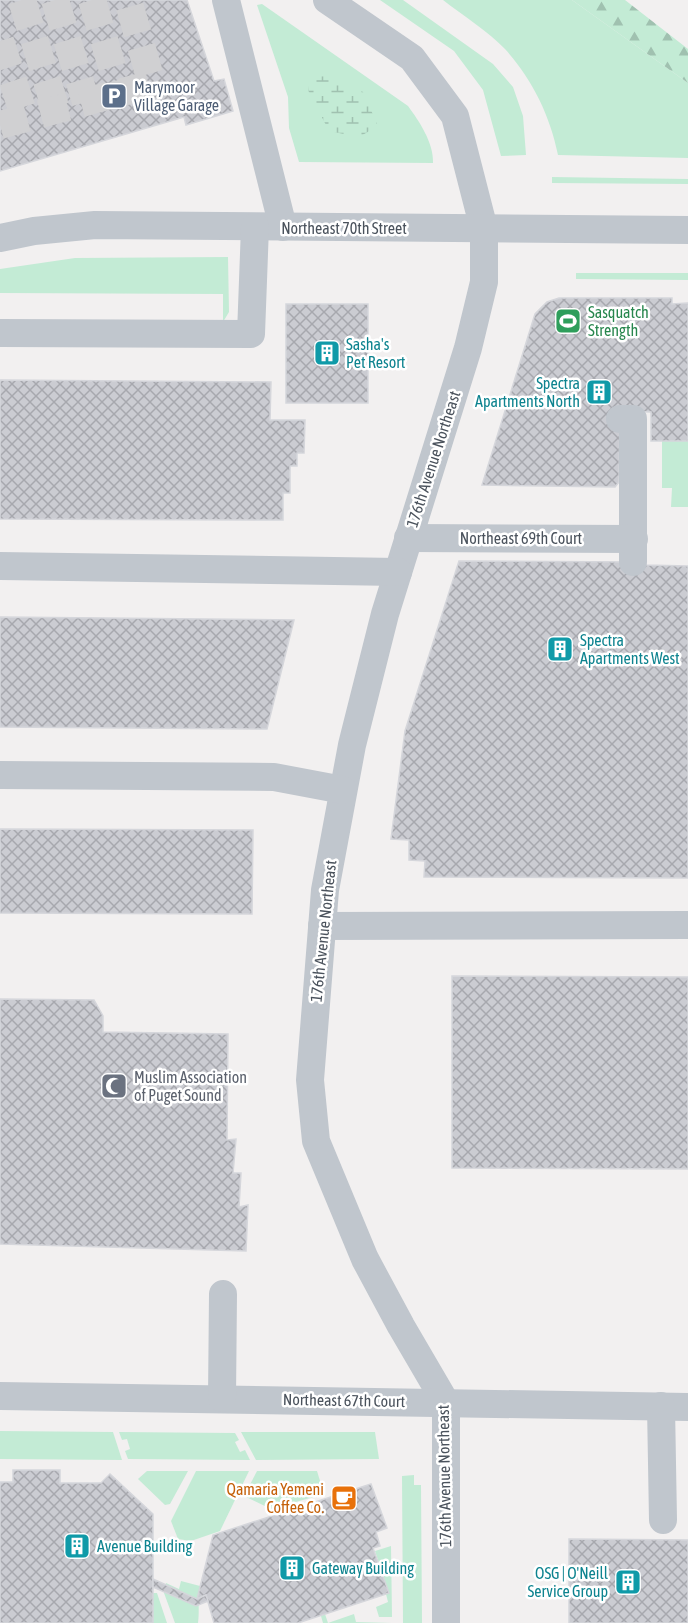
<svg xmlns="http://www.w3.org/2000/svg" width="688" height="1623" viewBox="0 0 688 1623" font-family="'Asap Condensed',sans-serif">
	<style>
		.grass { fill: #c3ebd5 }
		.forest { fill: url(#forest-firs) }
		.wetland { fill: url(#wetland-marsh) }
		.building { fill: url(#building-cross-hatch); stroke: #d5d6db; stroke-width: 1.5 }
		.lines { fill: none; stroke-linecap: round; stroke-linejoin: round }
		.minor-tunnel { stroke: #d0d0d2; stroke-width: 28; stroke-dasharray: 28 14; stroke-linecap: butt }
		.minor { stroke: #c0c6cd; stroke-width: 28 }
		.labels { text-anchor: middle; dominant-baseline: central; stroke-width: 5; stroke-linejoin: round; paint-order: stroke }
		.service-label { font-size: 16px; fill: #4e5e75; stroke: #fff; text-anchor: start }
		.street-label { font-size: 16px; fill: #4a525c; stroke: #fff }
		.leisure-label { font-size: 16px; fill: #27864d; stroke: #fff; text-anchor: start }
		.culture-label { font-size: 16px; fill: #0d838f; stroke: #fff; text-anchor: start }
		.worship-label { font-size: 16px; fill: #5b616d; stroke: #fff; text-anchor: start }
		.food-label { font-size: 16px; fill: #c56008; stroke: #fff; text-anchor: end }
	</style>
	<defs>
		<pattern id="forest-firs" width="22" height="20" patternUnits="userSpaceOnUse" patternTransform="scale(1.5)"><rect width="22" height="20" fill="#c3ebd5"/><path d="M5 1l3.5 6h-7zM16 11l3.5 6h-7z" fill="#a0c1b0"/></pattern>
		<pattern id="wetland-marsh" width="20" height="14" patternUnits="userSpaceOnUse" patternTransform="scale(1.5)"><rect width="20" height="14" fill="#c3ebd5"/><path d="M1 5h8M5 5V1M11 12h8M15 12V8" fill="none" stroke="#a0c1b0"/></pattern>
		<pattern id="building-cross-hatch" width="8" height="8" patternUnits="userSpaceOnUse" patternTransform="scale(1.5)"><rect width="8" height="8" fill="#cbccd2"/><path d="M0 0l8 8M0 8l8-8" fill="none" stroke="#a7a8ae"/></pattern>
	</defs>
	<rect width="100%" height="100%" fill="#f2f0f0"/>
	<!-- grass -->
	<g class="grass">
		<polygon points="380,0 403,0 493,64 513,87 523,116 526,155 501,156 483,90 454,51"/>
		<path d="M443 0H572L688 83V158L558 155C550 115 532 79 505 49 489 32 462 15 443 0Z"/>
		<path d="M262 4 408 106C419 121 434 143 433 163L299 162 289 128 288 97 257 5Z"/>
		<polygon points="552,177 688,179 688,184 552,183"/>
		<polygon points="228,257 229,312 223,322 223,294 0,293 0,269 75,258"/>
		<polygon points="576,273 688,273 688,280 576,279"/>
		<polygon points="662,441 688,441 688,507 671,507 672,488 662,488"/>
		<polygon points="0,1431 113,1432 122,1460 0,1459"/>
		<polygon points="119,1432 235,1433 239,1440 235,1442 240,1452 245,1450 250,1460 128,1459 125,1451 130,1449 127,1439 122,1440"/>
		<polygon points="241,1432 375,1432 379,1459 256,1460"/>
		<polygon points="147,1471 188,1471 170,1504 165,1505 138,1479"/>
		<polygon points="196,1471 249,1471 220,1531 191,1541 178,1539 171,1521"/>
		<polygon points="257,1471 317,1471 324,1494 271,1509 244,1496"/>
		<polygon points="414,1475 414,1485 421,1485 422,1623 403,1623 402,1476"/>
		<polygon points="391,1546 392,1617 379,1617 376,1607 388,1602 386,1594 389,1593 375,1551"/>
		<path d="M181 1581 200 1586C197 1599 200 1609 198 1623H175L164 1593 166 1583 179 1589Z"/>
		<polygon points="153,1593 157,1593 167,1623 153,1623"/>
		<polygon points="325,1614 328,1623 354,1614 356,1622 392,1623 323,1623 321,1616"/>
	</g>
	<!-- forest -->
	<polygon class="forest" points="572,0 625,0 688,49 688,83"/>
	<!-- wetland -->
	<polygon class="wetland" points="332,76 363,92 378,126 359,137 329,131 308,90 311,77"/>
	<!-- building -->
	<g class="building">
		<polygon points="0,0 187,0 214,81 224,79 233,111 186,125 184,117 0,171"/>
		<polygon points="559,298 672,298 672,304 688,303 688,441 651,441 651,412 620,411 619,482 615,487 482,485 535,314 547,302"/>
		<rect x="286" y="304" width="82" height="99"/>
		<polygon points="0,380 271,382 270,420 305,420 304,453 297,453 297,466 290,466 290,493 283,493 283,520 0,519"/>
		<polygon points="459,561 633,562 645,565 688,566 688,878 424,877 425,861 409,860 409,840 391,839 405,731"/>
		<polygon points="0,617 294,620 267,729 0,727"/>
		<polygon points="0,829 253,830 252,914 0,913"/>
		<polygon points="452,976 688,977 688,1169 452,1168"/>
		<polygon points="0,999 94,1000 103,1016 103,1032 228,1034 227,1140 236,1139 233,1173 241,1173 239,1207 248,1205 246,1251 0,1244"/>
		<polygon points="13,1470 60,1470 60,1483 101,1483 110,1474 153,1514 153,1623 0,1623 0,1482 13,1482"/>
		<polygon points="371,1484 387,1528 376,1532 380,1546 373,1548 389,1593 298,1623 214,1623 206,1595 197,1599 213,1535"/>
		<polygon points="569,1539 688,1540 688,1623 569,1623"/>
		<polygon points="153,1579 197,1599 206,1595 208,1601 196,1606 153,1587"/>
	</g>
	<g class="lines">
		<!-- minor-tunnel -->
		<g class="minor-tunnel">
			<polyline points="22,0 56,110"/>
			<polyline points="55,0 86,102"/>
			<polyline points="92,0 120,93"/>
			<polyline points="0,41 25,118"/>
			<polyline points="0,125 152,84 128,0"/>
		</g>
		<!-- minor -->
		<g class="minor">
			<polyline points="226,0 283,227"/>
			<polyline points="327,0 412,58 455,116 484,229 484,282 468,348 385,614 352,745 325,890 310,1080 316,1141 365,1259 401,1326 446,1403 446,1623"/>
			<polyline points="0,238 34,231 95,225 688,230"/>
			<polyline points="0,333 251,334 255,227"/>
			<polyline points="620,419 633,419 633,562"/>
			<polyline points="408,538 634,539"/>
			<polyline points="0,566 398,572"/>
			<polyline points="0,775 274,777 343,790"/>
			<polyline points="322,926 688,925"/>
			<polyline points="0,1396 688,1407"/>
			<polyline points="222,1398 223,1294"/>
			<polyline points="661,1406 663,1520"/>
		</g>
	</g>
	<!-- icons -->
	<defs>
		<symbol id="parking-square" viewBox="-11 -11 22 22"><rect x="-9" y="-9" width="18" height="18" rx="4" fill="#5c6f8a" stroke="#fff"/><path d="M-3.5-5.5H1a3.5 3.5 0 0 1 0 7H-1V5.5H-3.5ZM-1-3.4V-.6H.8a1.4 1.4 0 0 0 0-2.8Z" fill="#fff"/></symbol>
		<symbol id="stadium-square" viewBox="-11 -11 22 22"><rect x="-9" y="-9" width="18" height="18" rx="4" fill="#2e9e5b" stroke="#fff"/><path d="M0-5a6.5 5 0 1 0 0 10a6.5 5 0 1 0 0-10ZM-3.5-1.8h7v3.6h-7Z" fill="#fff"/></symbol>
		<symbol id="building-square" viewBox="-11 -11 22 22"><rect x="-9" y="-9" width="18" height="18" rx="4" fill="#0f9aa8" stroke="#fff"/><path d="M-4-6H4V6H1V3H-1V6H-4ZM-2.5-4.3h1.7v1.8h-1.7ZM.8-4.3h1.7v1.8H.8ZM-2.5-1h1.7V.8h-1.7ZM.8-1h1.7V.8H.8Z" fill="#fff"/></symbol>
		<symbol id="mosque-square" viewBox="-11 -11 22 22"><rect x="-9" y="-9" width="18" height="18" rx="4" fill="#6b7280" stroke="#fff"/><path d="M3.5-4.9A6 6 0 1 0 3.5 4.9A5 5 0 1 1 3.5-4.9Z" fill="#fff"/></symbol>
		<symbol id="cafe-square" viewBox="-11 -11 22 22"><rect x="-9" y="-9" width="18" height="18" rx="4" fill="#e8710a" stroke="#fff"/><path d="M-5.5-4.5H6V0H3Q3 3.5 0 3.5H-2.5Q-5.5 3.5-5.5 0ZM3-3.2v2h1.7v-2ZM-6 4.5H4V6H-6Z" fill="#fff"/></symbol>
	</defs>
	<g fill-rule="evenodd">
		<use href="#parking-square" x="99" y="81" width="30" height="30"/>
		<use href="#stadium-square" x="553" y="306" width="30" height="30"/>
		<use href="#building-square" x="312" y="338" width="30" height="30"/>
		<use href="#building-square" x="584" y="377" width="30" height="30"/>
		<use href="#building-square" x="545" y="634" width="30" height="30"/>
		<use href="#mosque-square" x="99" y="1071" width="30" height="30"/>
		<use href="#cafe-square" x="329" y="1483" width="30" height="30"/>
		<use href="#building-square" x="62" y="1531" width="30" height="30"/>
		<use href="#building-square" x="277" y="1553" width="30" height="30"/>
		<use href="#building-square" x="613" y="1567" width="30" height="30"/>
	</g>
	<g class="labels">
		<!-- service labels -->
		<g class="service-label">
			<text x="134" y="87">Marymoor<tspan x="134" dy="18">Village Garage</tspan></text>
		</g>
		<!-- street labels -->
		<g class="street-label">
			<text x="344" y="228">Northeast 70th Street</text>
			<text transform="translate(433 459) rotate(-72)">176th Avenue Northeast</text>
			<text x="521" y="538">Northeast 69th Court</text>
			<text transform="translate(323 931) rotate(-84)">176th Avenue Northeast</text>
			<text transform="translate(344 1400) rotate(1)">Northeast 67th Court</text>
			<text transform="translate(444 1476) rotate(-91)">176th Avenue Northeast</text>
		</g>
		<!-- leisure labels -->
		<g class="leisure-label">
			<text x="588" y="312">Sasquatch<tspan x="588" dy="18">Strength</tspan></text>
		</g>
		<!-- culture labels -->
		<g class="culture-label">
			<text x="346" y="344">Sasha's<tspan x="346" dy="18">Pet Resort</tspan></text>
			<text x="580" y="383" text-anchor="end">Spectra<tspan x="580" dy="18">Apartments North</tspan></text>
			<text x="580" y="640">Spectra<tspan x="580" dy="18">Apartments West</tspan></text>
			<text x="97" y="1546">Avenue Building</text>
			<text x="312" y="1568">Gateway Building</text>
			<text x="608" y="1573" text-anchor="end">OSG | O'Neill<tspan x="608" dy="18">Service Group</tspan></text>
		</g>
		<!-- worship labels -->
		<g class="worship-label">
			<text x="134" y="1077">Muslim Association<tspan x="134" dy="18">of Puget Sound</tspan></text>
		</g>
		<!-- food labels -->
		<g class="food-label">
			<text x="324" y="1489">Qamaria Yemeni<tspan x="324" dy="18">Coffee Co.</tspan></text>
		</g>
	</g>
</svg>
